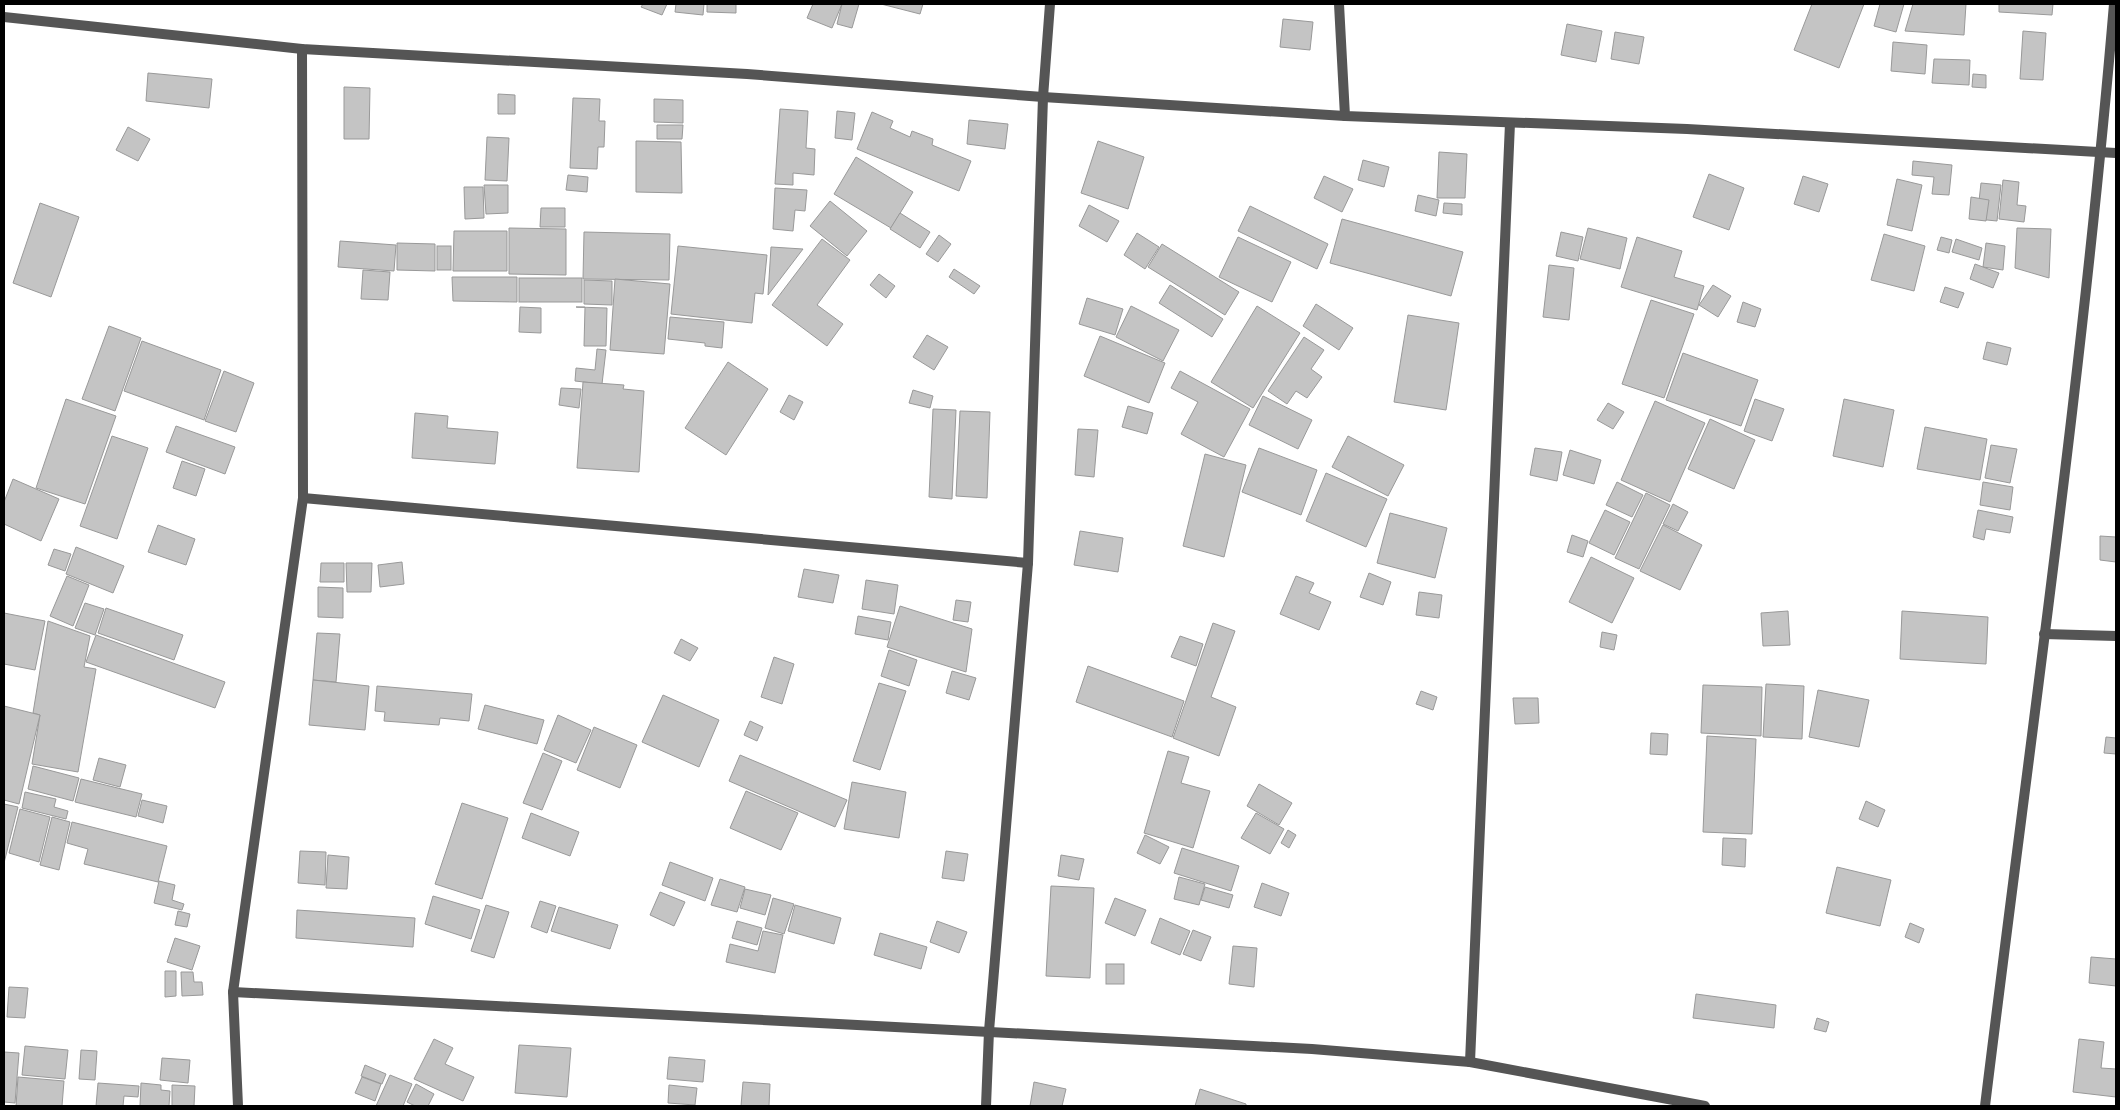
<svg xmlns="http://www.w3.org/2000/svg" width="2120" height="1110" viewBox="0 0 2120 1110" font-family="'IBM Plex Sans',sans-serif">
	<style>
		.building { fill: #c4c4c4; stroke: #999 }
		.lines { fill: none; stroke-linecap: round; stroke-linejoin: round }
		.street { stroke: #555; stroke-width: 10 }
	</style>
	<rect width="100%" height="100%" fill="#fff"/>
	<!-- building -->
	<g class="building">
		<polygon points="643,4 667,4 662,15 641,7"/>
		<polygon points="676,4 704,4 703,15 675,12"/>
		<polygon points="707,4 736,4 736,13 707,12"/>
		<polygon points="813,4 842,4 832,28 807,18"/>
		<polygon points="842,4 859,4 852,28 837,24"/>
		<polygon points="881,4 923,4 920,14"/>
		<polygon points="1812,4 1864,4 1839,68 1794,50"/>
		<polygon points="1880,4 1904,4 1896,32 1874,26"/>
		<polygon points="1913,4 1966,4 1964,35 1905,31"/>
		<polygon points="1999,4 2053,4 2052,15 1999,12"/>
		<polygon points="1283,19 1313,22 1310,50 1280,47"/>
		<polygon points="1567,24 1602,31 1596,62 1561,55"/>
		<polygon points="2023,31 2046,33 2043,80 2020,79"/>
		<polygon points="1615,32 1644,37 1639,64 1611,59"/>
		<polygon points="1893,42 1927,45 1925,74 1891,71"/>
		<polygon points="1934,59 1970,60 1969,85 1932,83"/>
		<polygon points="148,73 212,79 209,108 146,101"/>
		<polygon points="1973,74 1986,75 1986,88 1972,87"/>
		<polygon points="344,87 370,88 369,139 344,139"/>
		<polygon points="498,94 515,95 515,114 498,114"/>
		<polygon points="573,98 600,99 599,121 605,121 604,147 598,147 597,169 570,168"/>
		<polygon points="654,99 683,100 683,123 654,122"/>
		<polygon points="780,109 808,111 806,148 815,149 814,175 793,173 793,185 775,184"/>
		<polygon points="837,111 855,113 852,140 835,138"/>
		<polygon points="872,112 893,121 890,128 910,137 912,131 933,139 932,145 971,161 959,191 857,149"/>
		<polygon points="969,120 1008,124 1005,149 967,144"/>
		<polygon points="657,125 683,125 682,139 657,139"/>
		<polygon points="128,127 150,139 138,161 116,150"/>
		<polygon points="487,137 509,138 507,181 485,180"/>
		<polygon points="636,141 681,142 682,193 636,192"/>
		<polygon points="1098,141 1144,157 1128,209 1081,193"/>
		<polygon points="1439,152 1467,154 1465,198 1437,198"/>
		<polygon points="856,157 913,192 891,228 834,194"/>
		<polygon points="1363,160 1389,167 1384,187 1358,180"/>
		<polygon points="1913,161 1952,165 1949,195 1932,194 1934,177 1912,175"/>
		<polygon points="1709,174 1744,188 1729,230 1693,217"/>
		<polygon points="568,175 588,177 587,192 566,190"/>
		<polygon points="1324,176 1353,189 1342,212 1314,198"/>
		<polygon points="1803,176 1828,184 1819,212 1794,204"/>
		<polygon points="1897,179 1922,185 1912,231 1887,225"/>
		<polygon points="2003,180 2019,182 2017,205 2026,206 2024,222 1999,219"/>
		<polygon points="1981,183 2001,185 1997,221 1977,219"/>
		<polygon points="484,185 508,185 508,213 486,214"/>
		<polygon points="464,187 483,187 484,218 465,219"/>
		<polygon points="775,188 807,190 805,211 795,210 793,231 773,229"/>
		<polygon points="1418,195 1439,200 1436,216 1415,211"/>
		<polygon points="1971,197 1989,200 1986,221 1969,219"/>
		<polygon points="830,201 867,231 847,256 810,226"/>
		<polygon points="40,203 79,217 51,297 13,283"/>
		<polygon points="1444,203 1462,204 1462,215 1443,213"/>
		<polygon points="1089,205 1119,221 1107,242 1079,226"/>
		<polygon points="1250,206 1328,244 1317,269 1238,231"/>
		<polygon points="541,208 565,208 565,227 540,227"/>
		<polygon points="900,213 930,232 920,248 890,229"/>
		<polygon points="1342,219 1463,252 1451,296 1330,263"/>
		<polygon points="509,228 566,229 566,275 509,274"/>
		<polygon points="1588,228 1627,238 1620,269 1580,259"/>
		<polygon points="2017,228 2051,229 2049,278 2015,268"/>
		<polygon points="454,231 507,231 507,271 453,271"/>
		<polygon points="584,232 670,234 669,280 583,279"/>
		<polygon points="1561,232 1583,237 1578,261 1556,256"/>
		<polygon points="1137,233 1159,247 1145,269 1124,255"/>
		<polygon points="1884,234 1925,246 1914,291 1871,280"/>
		<polygon points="939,235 951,244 938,262 926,254"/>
		<polygon points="1238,237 1291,262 1272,302 1219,277"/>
		<polygon points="1637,237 1682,251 1674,277 1704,286 1697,310 1621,287"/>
		<polygon points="1941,237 1952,240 1949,253 1937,250"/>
		<polygon points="822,239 850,260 817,305 843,324 827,346 772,305"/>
		<polygon points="1956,239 1982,248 1979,260 1952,252"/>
		<polygon points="340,241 396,245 394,271 338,267"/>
		<polygon points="397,243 435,244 435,271 397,270"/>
		<polygon points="1986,243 2005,246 2003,270 1983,267"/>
		<polygon points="1162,244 1239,292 1225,315 1148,267"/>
		<rect x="437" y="246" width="14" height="24"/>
		<polygon points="678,246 767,255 763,294 755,293 752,323 671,314"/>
		<polygon points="771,247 803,249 768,295"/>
		<polygon points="1975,264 1999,273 1993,288 1970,279"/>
		<polygon points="1549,265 1574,268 1569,320 1543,317"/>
		<polygon points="954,269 980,286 974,294 949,277"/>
		<polygon points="363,270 390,272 388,300 361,299"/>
		<polygon points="879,274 895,286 886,298 870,285"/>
		<polygon points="452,277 517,277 517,302 453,301"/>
		<rect x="519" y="278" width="63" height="24"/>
		<polygon points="615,279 670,284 664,354 610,350"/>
		<polygon points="584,280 612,281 612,305 584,304"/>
		<polygon points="1170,285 1223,319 1212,337 1159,303"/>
		<polygon points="1713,285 1731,296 1718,317 1699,305"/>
		<polygon points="1945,287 1964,293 1958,308 1940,302"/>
		<polygon points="1087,298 1123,309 1115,335 1079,324"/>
		<polygon points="1651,300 1694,314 1664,398 1622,384"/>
		<polygon points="1743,302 1761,309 1755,327 1737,322"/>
		<polygon points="1316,304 1353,328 1339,350 1303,326"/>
		<polygon points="1131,306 1179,330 1163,361 1116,337"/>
		<polygon points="1257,306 1300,333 1253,408 1211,382"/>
		<polygon points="520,307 541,308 541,333 519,332"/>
		<polygon points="576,307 607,308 606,346 584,346 585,307"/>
		<polygon points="1408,315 1459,323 1446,410 1394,402"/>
		<polygon points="670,317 724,322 722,348 705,346 705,343 668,339"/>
		<polygon points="109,326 141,338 115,411 82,399"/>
		<polygon points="927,335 948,347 934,370 913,357"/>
		<polygon points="1100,336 1165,363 1149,403 1084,376"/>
		<polygon points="1304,337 1324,350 1311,369 1322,377 1307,398 1296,391 1287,404 1268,391"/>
		<polygon points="142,341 221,370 204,420 124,391"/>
		<polygon points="1987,342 2011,348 2007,365 1983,359"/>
		<polygon points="597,349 606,350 602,384 575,381 576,368 595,370"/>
		<polygon points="1683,353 1758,380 1741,426 1666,400"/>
		<polygon points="728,362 768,389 726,455 685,428"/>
		<polygon points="224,371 254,383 236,432 205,421"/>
		<polygon points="1180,371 1250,409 1224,457 1181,434 1198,402 1171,388"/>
		<polygon points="583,382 624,385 623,389 644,391 639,472 577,468"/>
		<polygon points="561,388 581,389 579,408 559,405"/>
		<polygon points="913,390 933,396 930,408 909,403"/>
		<polygon points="789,395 803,402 794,420 780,412"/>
		<polygon points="1263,396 1312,420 1298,449 1249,425"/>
		<polygon points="66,399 116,416 85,504 36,488"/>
		<polygon points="1755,399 1784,409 1772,441 1744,431"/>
		<polygon points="1844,399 1894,410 1883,467 1833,456"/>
		<polygon points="1655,401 1705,423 1670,502 1621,480"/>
		<polygon points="1608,403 1624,412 1613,429 1597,420"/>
		<polygon points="1128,406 1153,413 1147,434 1122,427"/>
		<polygon points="933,409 956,410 952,499 929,497"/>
		<polygon points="960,411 990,412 987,498 956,496"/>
		<polygon points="415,413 448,416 447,428 498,432 495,464 412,458"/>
		<polygon points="1710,419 1755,440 1734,489 1688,469"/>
		<polygon points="176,426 235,447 225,474 166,452"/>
		<polygon points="1925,427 1987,439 1980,480 1917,469"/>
		<polygon points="1078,429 1098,430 1094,477 1075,475"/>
		<polygon points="112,436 148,448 117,539 80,526"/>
		<polygon points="1348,436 1404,465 1388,496 1332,467"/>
		<polygon points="1991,445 2017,449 2010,483 1985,478"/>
		<polygon points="1259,448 1317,470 1301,515 1242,492"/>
		<polygon points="1535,448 1562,452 1557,481 1530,475"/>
		<polygon points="1570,450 1601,460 1594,484 1563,475"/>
		<polygon points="1205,454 1246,465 1224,557 1183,546"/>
		<polygon points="182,461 205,469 196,496 173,488"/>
		<polygon points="1326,473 1387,499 1366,547 1306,521"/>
		<polygon points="13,479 59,499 41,541 4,524 4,502"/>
		<polygon points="1617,482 1643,495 1632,517 1606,505"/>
		<polygon points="1983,482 2013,487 2010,510 1980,505"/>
		<polygon points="1646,493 1670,505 1639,569 1615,558"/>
		<polygon points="1673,504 1688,512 1678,531 1663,524"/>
		<polygon points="1605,510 1630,522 1614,555 1589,543"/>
		<polygon points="1978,510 2013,517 2010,533 1986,529 1984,540 1973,537"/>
		<polygon points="1390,513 1447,528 1435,578 1377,563"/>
		<polygon points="158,525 195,539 186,565 148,552"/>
		<polygon points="1663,525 1702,545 1680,590 1640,571"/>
		<polygon points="1080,531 1123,538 1118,572 1074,565"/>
		<polygon points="1572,535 1588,541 1583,557 1567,552"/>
		<polygon points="2100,536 2116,537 2116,562 2100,560"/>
		<polygon points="76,547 124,566 113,593 66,574"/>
		<polygon points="54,549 71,554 65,571 48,565"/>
		<polygon points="1591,557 1634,578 1612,623 1569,602"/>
		<polygon points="402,562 404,584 380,587 378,565"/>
		<polygon points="321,563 344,563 344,582 320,582"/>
		<polygon points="346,563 372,563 371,592 347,592"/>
		<polygon points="804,569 839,575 833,603 798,597"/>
		<polygon points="1369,573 1391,582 1383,605 1360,597"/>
		<polygon points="67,576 89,585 73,626 50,616"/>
		<polygon points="1296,576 1314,583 1309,593 1331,602 1319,630 1280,614"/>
		<polygon points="866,580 898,585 894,614 862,609"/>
		<polygon points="318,587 343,588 343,618 318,617"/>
		<polygon points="1419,592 1442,595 1439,618 1416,615"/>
		<polygon points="956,600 971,602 968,622 953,620"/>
		<polygon points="85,603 104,609 95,635 75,628"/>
		<polygon points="900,606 972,629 966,672 887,647"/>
		<polygon points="106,608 183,635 174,660 98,633"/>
		<polygon points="1788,611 1790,645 1763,646 1761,613"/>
		<polygon points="1902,611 1988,617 1986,664 1900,659"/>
		<polygon points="4,613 45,621 35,670 4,664"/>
		<polygon points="858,616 891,622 888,640 855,634"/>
		<polygon points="48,621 90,636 84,667 96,669 78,772 32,764 40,715 33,713"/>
		<polygon points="1213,623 1235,631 1211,697 1236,707 1219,756 1173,738"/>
		<polygon points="1602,632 1617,635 1614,650 1600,647"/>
		<polygon points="317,633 340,634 336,682 313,680"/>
		<polygon points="96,635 225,682 215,708 86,662"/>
		<polygon points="1180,636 1203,644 1196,666 1171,657"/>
		<polygon points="681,639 698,648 690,661 674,653"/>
		<polygon points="889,650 917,660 909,686 881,676"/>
		<polygon points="774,657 794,664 782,704 761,697"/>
		<polygon points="1088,666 1184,701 1172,737 1076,702"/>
		<polygon points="952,671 976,678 969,700 946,693"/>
		<polygon points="313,680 369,686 365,730 309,725"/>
		<polygon points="879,683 906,691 880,770 853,761"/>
		<polygon points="1766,684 1804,686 1802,739 1763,737"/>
		<polygon points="1703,685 1762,687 1761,736 1701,733"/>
		<polygon points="377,686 472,694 469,721 440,718 439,725 384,721 385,712 375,711"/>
		<polygon points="1818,690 1869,700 1859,747 1809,737"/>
		<polygon points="1421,691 1437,697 1433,710 1416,704"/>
		<polygon points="663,695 719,720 699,767 642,742"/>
		<polygon points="1513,698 1538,698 1539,723 1515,724"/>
		<polygon points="485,705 544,720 537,744 478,729"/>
		<polygon points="4,706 40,715 19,804 4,800"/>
		<polygon points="558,715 591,730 576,763 544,750"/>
		<polygon points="750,721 763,727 757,741 744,735"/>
		<polygon points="594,727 637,745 620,788 577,770"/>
		<polygon points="1651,733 1668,734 1667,755 1650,754"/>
		<polygon points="1707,736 1756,739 1752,834 1703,832"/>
		<polygon points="2106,737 2116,738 2116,754 2104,753"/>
		<polygon points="1168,751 1189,757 1181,783 1210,791 1193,848 1144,833"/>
		<polygon points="543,753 562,761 542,810 523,803"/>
		<polygon points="740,755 847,800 835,827 729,781"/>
		<polygon points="99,758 126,765 120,787 93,780"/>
		<polygon points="33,766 79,778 73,801 28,789"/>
		<polygon points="81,779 142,794 136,817 75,802"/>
		<polygon points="852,782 906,792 899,838 844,829"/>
		<polygon points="1259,784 1292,803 1279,825 1247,806"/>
		<polygon points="746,791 798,813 781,850 730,828"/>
		<polygon points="25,792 56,799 54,807 68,811 66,819 22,808"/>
		<polygon points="142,800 167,806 163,823 138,816"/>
		<polygon points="1866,801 1885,810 1878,827 1859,819"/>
		<polygon points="462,803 508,818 482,899 435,884"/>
		<polygon points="4,804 18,807 4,863"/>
		<polygon points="20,809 50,817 39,862 9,853"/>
		<polygon points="531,813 579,832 570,856 522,838"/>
		<polygon points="1256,813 1284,829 1270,854 1241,838"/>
		<polygon points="52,817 70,822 59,870 40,865"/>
		<polygon points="72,822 167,846 158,882 84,864 88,849 67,843"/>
		<polygon points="1288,830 1296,835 1289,848 1281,843"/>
		<polygon points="1145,835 1169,847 1160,864 1137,853"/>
		<polygon points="1723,838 1746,839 1745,867 1722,865"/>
		<polygon points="1182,848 1239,866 1231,891 1174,873"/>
		<polygon points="300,851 326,852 325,885 298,883"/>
		<polygon points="946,851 968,854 964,881 942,878"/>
		<polygon points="328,855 349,857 347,889 326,888"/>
		<polygon points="1061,855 1084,859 1079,880 1058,876"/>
		<polygon points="670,862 713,878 705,901 662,885"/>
		<polygon points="1837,867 1891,880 1880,926 1826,913"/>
		<polygon points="1179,877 1205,884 1199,905 1174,899"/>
		<polygon points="720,879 745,887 737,912 711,905"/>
		<polygon points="159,881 175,885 172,900 184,904 182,910 154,903"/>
		<polygon points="1262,883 1289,893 1281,916 1254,907"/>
		<polygon points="1051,886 1094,888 1090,978 1046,976"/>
		<polygon points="1205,887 1233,895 1229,908 1201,900"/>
		<polygon points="745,889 771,895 765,915 740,908"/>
		<polygon points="660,892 685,902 674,926 650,915"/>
		<polygon points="433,896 480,910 471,939 425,924"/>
		<polygon points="773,898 794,904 784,934 765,928"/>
		<polygon points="1115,898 1146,910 1135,936 1105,923"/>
		<polygon points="540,901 556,906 547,933 531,927"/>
		<polygon points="486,905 509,912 494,958 471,951"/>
		<polygon points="795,905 841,918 834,944 788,931"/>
		<polygon points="559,907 618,925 610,949 551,931"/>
		<polygon points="297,910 415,918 413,947 296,938"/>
		<polygon points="178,911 190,914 187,927 175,925"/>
		<polygon points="1160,918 1190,931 1180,955 1151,943"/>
		<polygon points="737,921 762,928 757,945 732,938"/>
		<polygon points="937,921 967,932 959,953 930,942"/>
		<polygon points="1910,923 1924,929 1919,943 1905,937"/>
		<polygon points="1193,930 1211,937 1201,961 1183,954"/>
		<polygon points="763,931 783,935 775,973 726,962 730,944 758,951"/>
		<polygon points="880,933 927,947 921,969 874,955"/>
		<polygon points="175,938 200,946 192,970 167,962"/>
		<polygon points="1233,946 1257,948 1254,987 1229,984"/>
		<polygon points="2091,957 2116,959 2116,986 2089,983"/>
		<rect x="1106" y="964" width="18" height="20"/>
		<polygon points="165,971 176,971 176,996 165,997"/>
		<polygon points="181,972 193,972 194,982 202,982 203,995 182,996"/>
		<polygon points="9,987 28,988 25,1018 7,1017"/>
		<polygon points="1696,994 1776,1005 1774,1028 1693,1018"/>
		<polygon points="1817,1018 1829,1022 1826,1032 1814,1029"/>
		<polygon points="434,1039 453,1048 445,1064 474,1077 463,1101 414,1079"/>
		<polygon points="2079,1039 2104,1042 2101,1068 2116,1069 2116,1097 2073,1092"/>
		<polygon points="519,1045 571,1048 567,1097 515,1093"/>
		<polygon points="25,1046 68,1050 65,1079 22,1075"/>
		<polygon points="81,1050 97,1051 95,1080 79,1079"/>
		<polygon points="4,1052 19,1053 15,1103 4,1102"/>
		<polygon points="669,1057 705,1060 703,1082 667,1079"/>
		<polygon points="162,1058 190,1060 188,1083 160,1080"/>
		<polygon points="365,1065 386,1074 382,1084 361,1076"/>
		<polygon points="390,1075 412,1084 403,1106 376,1106"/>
		<polygon points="18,1077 64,1081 62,1106 16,1106"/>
		<polygon points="362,1077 381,1084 375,1101 355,1093"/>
		<polygon points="743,1082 770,1084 769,1106 741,1106"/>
		<polygon points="1034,1082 1066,1089 1062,1106 1030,1106"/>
		<polygon points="98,1083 139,1086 138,1097 124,1096 123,1106 96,1106"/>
		<polygon points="141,1083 161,1085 161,1090 170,1091 169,1106 140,1106"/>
		<polygon points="416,1084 434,1094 428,1106 415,1106 407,1102"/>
		<polygon points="172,1085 195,1086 194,1106 172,1106"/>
		<polygon points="669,1085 697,1088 695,1105 668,1103"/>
		<polygon points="1200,1089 1246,1104 1246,1106 1195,1106"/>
	</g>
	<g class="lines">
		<!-- street -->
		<g class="street">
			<polyline points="1339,4 1345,116"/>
			<polyline points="4,17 302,49 747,74 1043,97 1345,116 1687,129 2116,153"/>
			<polyline points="303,498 1028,563"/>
			<polyline points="2044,634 2116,636"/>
			<polyline points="233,992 1312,1049 1470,1062 1705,1106"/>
			<polyline points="1470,1062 1510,123"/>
			<polyline points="238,1106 233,992 303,498 302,49"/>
			<polyline points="986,1106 989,1031 1028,563 1043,97 1050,4"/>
			<path d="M1985 1106C2030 739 2083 372 2114 4"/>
		</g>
	</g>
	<!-- border -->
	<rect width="2120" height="1110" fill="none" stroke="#000000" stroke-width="10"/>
</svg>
